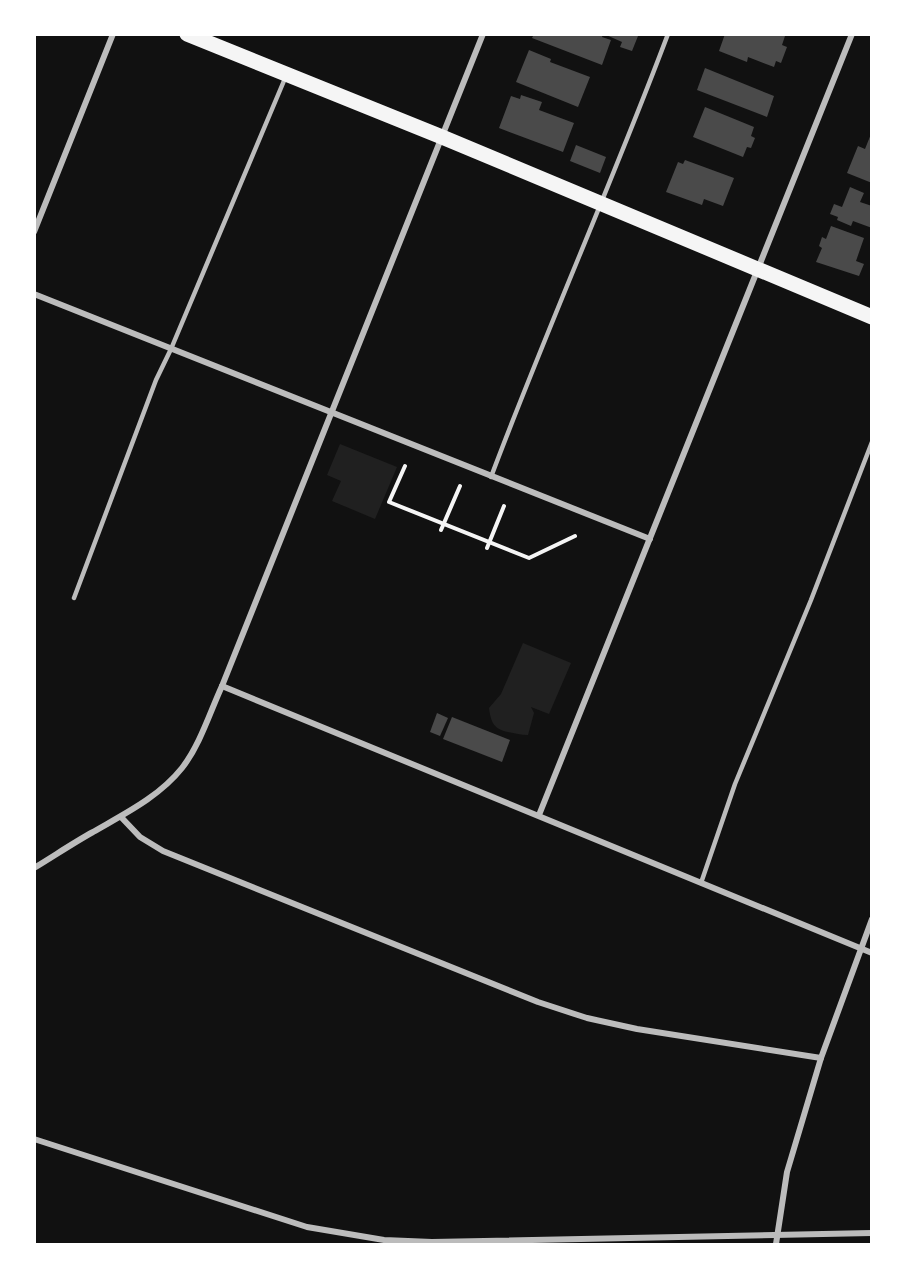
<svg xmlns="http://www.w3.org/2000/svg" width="906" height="1279" viewBox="0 0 906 1279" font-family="'Space Grotesk',sans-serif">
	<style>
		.green { fill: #202020 }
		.building { fill: #4a4a4a }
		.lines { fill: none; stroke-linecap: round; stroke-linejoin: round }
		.path { stroke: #f5f5f5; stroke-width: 4 }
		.service { stroke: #bcbcbc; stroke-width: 4.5 }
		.minor { stroke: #bcbcbc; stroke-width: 6 }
		.primary { stroke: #f5f5f5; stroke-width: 15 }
	</style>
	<rect width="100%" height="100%" fill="#111"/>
	<!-- green -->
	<g class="green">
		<polygon points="340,444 397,467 375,519 332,501 341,481 327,475"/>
		<path d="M523 643 571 663 549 714 531 707 534 713 528 735C521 735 515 733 508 732 494 729 491 723 489 708L501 694Z"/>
	</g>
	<!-- building -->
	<g class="building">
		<polygon points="534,34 603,34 602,37 611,40 602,65 532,38"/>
		<polygon points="604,34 635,34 638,36 632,51 620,47 622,42"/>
		<polygon points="725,34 782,34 785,36 782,45 787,47 781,63 776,61 774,67 748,57 747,62 719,51"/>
		<polygon points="529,50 551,59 550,62 590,77 578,107 516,82"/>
		<polygon points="705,68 774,96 767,117 697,90"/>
		<polygon points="521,95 542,102 539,110 574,123 563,152 499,128 511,96 520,99"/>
		<polygon points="705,107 754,127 751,136 755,138 751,148 747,147 743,157 693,137"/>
		<polygon points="871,134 872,134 872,183 847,173 858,146 865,149"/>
		<polygon points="576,145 606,157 600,173 570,161"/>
		<polygon points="685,160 734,178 723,206 704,199 702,205 666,192 678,162 683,164"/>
		<polygon points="850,187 864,193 860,202 872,206 872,228 853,221 851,226 837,220 838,217 830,214 834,204 842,207"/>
		<polygon points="831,226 864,238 856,261 864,264 859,276 816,262 822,248 819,246 822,237 826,239"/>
		<polygon points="437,713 448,718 440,736 430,732"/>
		<polygon points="452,717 510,740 502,762 443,739"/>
	</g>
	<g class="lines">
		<!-- path -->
		<g class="path">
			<polyline points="405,466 389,502 529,558 575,536"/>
			<polyline points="441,530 460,486"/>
			<polyline points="487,548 504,506"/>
		</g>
		<!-- service -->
		<g class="service">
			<path d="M491 477C547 328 612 183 668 34"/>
			<polyline points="74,598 156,380 171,349 286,76"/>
			<polyline points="701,883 735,784 811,600 872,442"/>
		</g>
		<!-- minor -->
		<g class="minor">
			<polyline points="34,232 113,34"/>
			<polyline points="34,294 650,539"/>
			<polyline points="222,686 872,953"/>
			<polyline points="539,815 852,34"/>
			<polyline points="121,817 140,837 163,851 538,1002 587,1018 637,1029 821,1058"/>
			<path d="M34 868C54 856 73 843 93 832 124 814 159 797 182 768 200 745 210 712 222 686L483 34"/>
			<polyline points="34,1139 307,1227 384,1240 432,1242 872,1233"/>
			<polyline points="776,1244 787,1172 821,1058 872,919"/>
		</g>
		<!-- primary -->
		<polyline class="primary" points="187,34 442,137 872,317"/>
	</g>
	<!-- border -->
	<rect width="906" height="1279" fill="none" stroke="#ffffff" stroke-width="72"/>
</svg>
